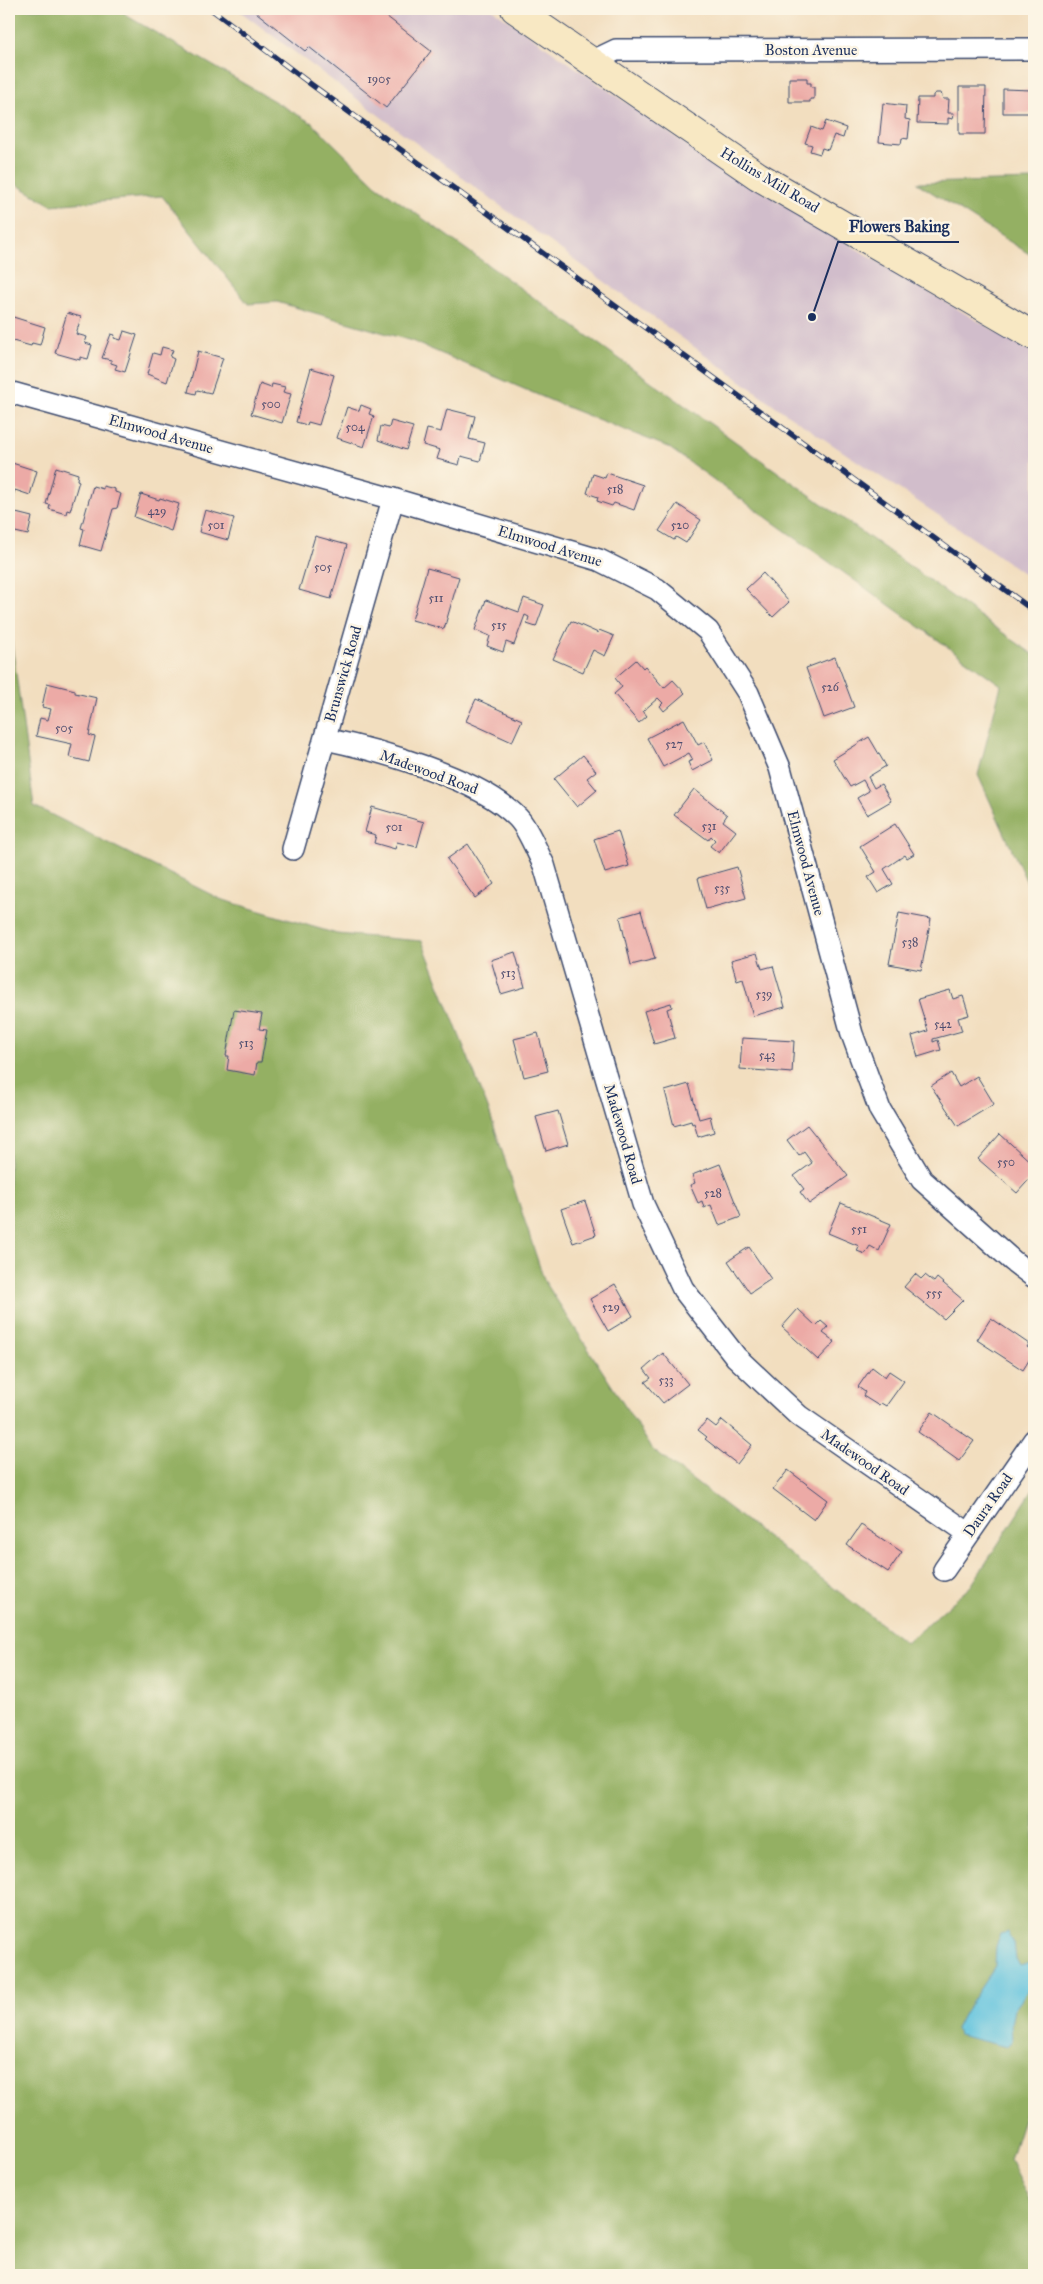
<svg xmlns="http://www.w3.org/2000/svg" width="1043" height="2284" viewBox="0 0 1043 2284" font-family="'IM FELL Great Primer',serif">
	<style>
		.industrial { fill: #d1bdcb }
		.forest { fill: #94b063; stroke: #587060 }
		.water { fill: #60c3de; stroke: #3e799e }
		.building { fill: #ecaaa6 }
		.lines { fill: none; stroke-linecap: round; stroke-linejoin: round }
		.street-casing { stroke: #3b496d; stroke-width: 24 }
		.secondary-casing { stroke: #3b496d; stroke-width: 30 }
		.street { stroke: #fff; stroke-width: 21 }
		.secondary { stroke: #f8e8c3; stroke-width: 28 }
		.rail-casing { stroke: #1b2f5e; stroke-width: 5.5 }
		.rail { stroke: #fcf5e5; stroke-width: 4; stroke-dasharray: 11; stroke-linecap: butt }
		.labels { text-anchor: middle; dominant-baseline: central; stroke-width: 5; stroke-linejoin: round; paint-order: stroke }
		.number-label { font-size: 12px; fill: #4f4e70 }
		.street-label { font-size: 15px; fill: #1b2f5e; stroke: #fcf5e5 }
		.leader { fill: none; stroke: #1b2f5e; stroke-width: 2 }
		.callout-dot { fill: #1b2f5e; stroke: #fcf5e5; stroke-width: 2 }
		.callout-label { font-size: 16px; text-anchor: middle; font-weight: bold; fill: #1b2f5e; stroke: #fcf5e5; stroke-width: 5; stroke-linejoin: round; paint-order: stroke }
	</style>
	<rect width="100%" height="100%" fill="#fcf5e5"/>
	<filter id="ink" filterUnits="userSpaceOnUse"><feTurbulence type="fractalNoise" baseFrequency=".02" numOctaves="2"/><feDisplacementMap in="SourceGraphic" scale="10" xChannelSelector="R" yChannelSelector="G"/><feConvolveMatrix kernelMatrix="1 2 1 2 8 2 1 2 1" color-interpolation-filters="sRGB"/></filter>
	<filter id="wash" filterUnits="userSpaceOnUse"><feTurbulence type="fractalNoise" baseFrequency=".0096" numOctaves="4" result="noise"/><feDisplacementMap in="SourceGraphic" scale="20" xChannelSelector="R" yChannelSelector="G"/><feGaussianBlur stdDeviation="1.12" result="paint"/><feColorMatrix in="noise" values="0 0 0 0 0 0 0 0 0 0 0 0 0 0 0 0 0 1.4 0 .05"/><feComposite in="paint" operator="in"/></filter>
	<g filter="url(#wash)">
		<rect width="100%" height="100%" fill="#f2debf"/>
		<!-- industrial -->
		<polygon class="industrial" points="237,9 492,9 695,151 908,280 1034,354 1034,581 989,549 785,413 476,188"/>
		<!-- forest -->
		<g class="forest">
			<polygon points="9,9 121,9 127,16 312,123 376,185 1034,655 1034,898 978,775 1001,685 668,447 559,404 412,341 277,302 248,304 162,196 51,205 9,180"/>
			<polygon points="1034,180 1034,257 917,183"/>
			<polygon points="9,635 11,636 34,806 220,899 337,934 422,941 488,1108 544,1280 653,1450 906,1643 971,1586 1034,1488 1034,2092 1031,2094 1010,2159 1034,2207 1034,2275 9,2275"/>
		</g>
		<!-- water -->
		<polygon class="water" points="1008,1932 1014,1944 1016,1959 1020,1966 1034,1962 1034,1982 1014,2009 1011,2024 1012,2041 1007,2047 958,2035 956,2029 964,2013 995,1966 996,1947 1000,1934"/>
		<g id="blocks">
			<!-- building -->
			<g class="building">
				<polygon points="252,9 377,9 431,51 386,108 309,47 305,51"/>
				<polygon points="756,9 772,9 772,13 756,14"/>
				<polygon points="792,9 810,9 810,13 792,14"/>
				<polygon points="789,78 807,78 807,83 811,83 811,87 814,87 814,99 810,99 810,102 789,102"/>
				<polygon points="959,87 986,87 985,134 959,134"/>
				<polygon points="1003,89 1032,90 1032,113 1003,113"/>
				<polygon points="936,93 941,93 943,99 949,99 948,113 954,113 953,119 948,118 948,124 917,123 918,98 933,98 933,95"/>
				<polygon points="883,103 906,106 905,119 910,120 908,139 902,138 901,144 879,142"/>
				<polygon points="826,121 846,128 843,138 834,135 828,150 822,148 820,154 810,151 812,145 805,143 811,127 822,131"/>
				<polygon points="67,313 81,317 76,334 87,337 85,343 92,345 88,359 80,357 80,360 55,353"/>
				<polygon points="10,316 45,327 40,345 32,343 31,346 9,340"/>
				<polygon points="124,331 137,335 125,372 115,369 117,365 111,363 111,360 102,358 111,334 115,335 114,338 121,340"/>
				<polygon points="162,347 173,350 170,357 174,359 167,382 147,374 153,353 160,355"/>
				<polygon points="198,351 223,358 211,393 197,390 196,394 188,392"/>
				<polygon points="311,368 334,375 319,425 308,422 307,425 296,422"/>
				<polygon points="260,384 271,388 272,384 285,387 283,392 291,394 282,423 251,414"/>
				<polygon points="361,405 371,409 369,414 374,416 364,447 337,438 347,407 359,411"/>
				<polygon points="447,409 475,416 469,439 485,443 480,461 461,456 459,465 437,459 440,450 423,445 427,429 441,432"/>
				<polygon points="391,421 413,427 406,450 378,440 381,426 389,428"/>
				<polygon points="9,462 37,471 30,495 15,490 11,502 9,502"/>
				<polygon points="56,467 78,474 77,480 79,481 70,511 67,510 66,514 49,509 50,505 46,504"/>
				<polygon points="607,473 643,485 634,510 614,503 612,506 597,501 598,497 587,493 593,474 605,478"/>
				<polygon points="93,486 103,489 103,486 115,489 115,492 121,494 117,508 113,509 101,551 80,545 84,529 81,528"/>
				<polygon points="141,494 159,500 160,498 179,504 171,531 134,517"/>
				<polygon points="677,504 701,520 686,543 676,537 674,540 659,531"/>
				<polygon points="205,510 234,518 228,540 199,532"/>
				<polygon points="16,513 32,517 28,535 11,531"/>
				<polygon points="315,536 347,545 331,599 299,590"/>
				<polygon points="427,568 459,577 444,629 412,620"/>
				<polygon points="763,573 789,602 773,617 746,589"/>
				<polygon points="524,598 544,605 536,627 527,624 529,617 525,615 514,645 506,642 503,652 487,646 490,636 475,630 486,600 519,612"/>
				<polygon points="571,621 598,633 599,630 614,636 605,656 593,650 583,672 553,659"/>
				<polygon points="835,657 854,707 824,718 806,668"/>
				<polygon points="636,660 643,668 645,666 664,688 673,680 685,693 664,711 660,706 663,703 658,698 643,711 647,716 639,723 614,694 622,687 615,678"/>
				<polygon points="47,683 75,690 75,693 97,698 89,735 95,737 89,762 69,757 72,744 36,736 40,718 48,720 51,709 42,707"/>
				<polygon points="476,699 522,720 512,742 466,721"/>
				<polygon points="684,719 698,745 704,742 713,760 692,771 688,762 693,760 689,753 663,767 647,738"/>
				<polygon points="869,737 886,766 868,777 874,788 881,784 891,801 867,815 857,798 869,791 863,780 850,787 833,759"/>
				<polygon points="583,755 596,771 587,778 597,790 577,807 554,779"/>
				<polygon points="694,789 727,815 723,821 736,831 719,853 710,846 715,840 711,836 708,840 674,815"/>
				<polygon points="372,807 424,822 417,847 397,842 395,849 374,843 376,835 365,832"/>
				<polygon points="895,824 914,854 907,858 905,855 884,869 893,884 878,893 868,877 876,872 860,846"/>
				<polygon points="618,831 629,866 605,873 594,839"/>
				<polygon points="468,844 494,884 475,898 447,859"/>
				<polygon points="737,867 746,898 706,909 698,878"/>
				<polygon points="641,911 655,959 631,965 620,917"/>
				<polygon points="899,913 931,919 921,970 889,964"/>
				<polygon points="515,952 525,987 501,994 491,960"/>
				<polygon points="757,953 762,969 773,966 785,1007 753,1016 743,979 737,981 731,960"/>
				<polygon points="950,990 953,999 963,996 969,1015 958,1018 962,1031 933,1039 933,1042 938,1040 941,1050 918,1057 912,1036 928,1031 918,999"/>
				<polygon points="671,1003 672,1007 667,1009 675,1038 654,1044 644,1011"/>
				<polygon points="234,1010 262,1014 259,1029 267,1030 261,1062 257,1062 255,1075 227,1070 229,1056 226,1056"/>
				<polygon points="538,1033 548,1071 524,1077 514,1039"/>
				<polygon points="742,1038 794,1041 792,1073 740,1069"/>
				<polygon points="951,1073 959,1087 977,1076 994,1104 958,1126 931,1086"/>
				<polygon points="689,1084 699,1119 710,1116 714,1132 698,1137 694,1123 692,1124 691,1121 674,1126 665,1091"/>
				<polygon points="558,1111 568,1144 546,1151 536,1117"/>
				<polygon points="807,1125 848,1176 809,1204 800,1192 804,1189 794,1176 812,1163 804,1152 799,1156 787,1140"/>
				<polygon points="1000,1134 1034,1165 1034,1174 1017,1193 978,1159"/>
				<polygon points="720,1164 741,1217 719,1225 711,1205 704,1208 702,1201 698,1203 690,1185 695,1183 692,1175"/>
				<polygon points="585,1201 596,1235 573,1243 561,1209"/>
				<polygon points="841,1203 891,1224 879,1251 870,1246 865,1254 857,1251 859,1246 828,1233"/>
				<polygon points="749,1247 771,1279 750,1293 728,1261"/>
				<polygon points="915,1274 921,1279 925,1275 934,1282 937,1278 963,1300 944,1319 904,1287"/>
				<polygon points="615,1284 633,1316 608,1331 590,1299"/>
				<polygon points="798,1309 816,1326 821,1321 828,1327 823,1333 835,1342 818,1360 782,1327"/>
				<polygon points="991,1318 1029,1344 1027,1347 1034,1352 1023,1370 977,1340"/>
				<polygon points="663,1353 688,1384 663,1403 645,1382 651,1378 644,1369"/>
				<polygon points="872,1367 885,1377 889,1371 904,1381 886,1406 881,1403 879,1406 863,1396 865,1392 858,1387"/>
				<polygon points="932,1412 974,1441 959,1461 918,1432"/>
				<polygon points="707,1420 716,1427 722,1420 752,1445 737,1464 705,1439 707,1437 698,1430"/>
				<polygon points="788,1470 828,1500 814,1520 773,1489"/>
				<polygon points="861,1525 902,1552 888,1572 847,1545"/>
			</g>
		</g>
	</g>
	<g filter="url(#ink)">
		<use href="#blocks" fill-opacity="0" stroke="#3b496d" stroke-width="1"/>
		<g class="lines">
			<defs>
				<g id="street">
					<polyline points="591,62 616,50 1034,49"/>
					<polyline points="9,392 393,499 599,560 657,589 708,631 748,693 780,768 852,1034 880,1110 922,1180 1013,1261 1034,1277"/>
					<path d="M325 739C378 750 480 778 518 818 528 828 537 852 544 865L643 1204 683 1289 736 1357 799 1416 968 1533"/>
					<polyline points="293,849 393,499"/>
					<polyline points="944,1570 1034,1440"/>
				</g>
				<polyline id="secondary" points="515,9 758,176 1034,336"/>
			</defs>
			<!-- street casing -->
			<use href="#street" class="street-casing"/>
			<!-- secondary casing -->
			<use href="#secondary" class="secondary-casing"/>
			<!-- street -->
			<use href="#street" class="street"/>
			<!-- secondary -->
			<use href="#secondary" class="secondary"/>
			<defs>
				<polyline id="rail" points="211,9 312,85 1034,611"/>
			</defs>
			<!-- rail casing -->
			<use href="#rail" class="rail-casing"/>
			<!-- rail -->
			<use href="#rail" class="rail"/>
		</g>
	</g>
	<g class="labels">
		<!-- number labels -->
		<g class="number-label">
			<text x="379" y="79">1905</text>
			<text x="271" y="404">500</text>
			<text x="355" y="427">504</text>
			<text x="615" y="489">518</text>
			<text x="157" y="511">429</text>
			<text x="216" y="525">501</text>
			<text x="680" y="525">520</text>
			<text x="323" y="567">505</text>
			<text x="436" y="598">511</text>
			<text x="499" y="625">515</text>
			<text x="830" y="687">526</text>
			<text x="64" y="728">505</text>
			<text x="674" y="744">527</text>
			<text x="709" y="826">531</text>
			<text x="394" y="827">501</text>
			<text x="722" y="888">535</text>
			<text x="910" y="942">538</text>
			<text x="508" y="973">513</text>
			<text x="764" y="994">539</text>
			<text x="943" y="1024">542</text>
			<text x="246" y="1043">513</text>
			<text x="767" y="1055">543</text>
			<text x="1006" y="1162">550</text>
			<text x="713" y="1193">528</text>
			<text x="859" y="1229">551</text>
			<text x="934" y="1293">555</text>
			<text x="611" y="1307">529</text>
			<text x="666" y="1380">533</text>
		</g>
		<!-- street labels -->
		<g class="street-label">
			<text x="811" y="50">Boston Avenue</text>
			<text transform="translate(770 180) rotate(31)">Hollins Mill Road</text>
			<text transform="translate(161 434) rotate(16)">Elmwood Avenue</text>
			<text transform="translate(550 546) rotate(17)">Elmwood Avenue</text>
			<text transform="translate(343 674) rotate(-74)">Brunswick Road</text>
			<text transform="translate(429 772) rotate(20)">Madewood Road</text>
			<text transform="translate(806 863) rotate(75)">Elmwood Avenue</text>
			<text transform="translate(623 1134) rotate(74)">Madewood Road</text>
			<text transform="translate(865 1462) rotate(35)">Madewood Road</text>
			<text transform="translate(988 1505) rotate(-55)">Daura Road</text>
		</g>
	</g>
	<!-- callouts -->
	<path class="leader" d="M812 317L838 242H959"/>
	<circle class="callout-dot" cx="812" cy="317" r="5"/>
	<g class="callout-label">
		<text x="899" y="232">Flowers Baking</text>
	</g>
	<!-- margin -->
	<rect width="1043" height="2284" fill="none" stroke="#fcf5e5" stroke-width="30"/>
</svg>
